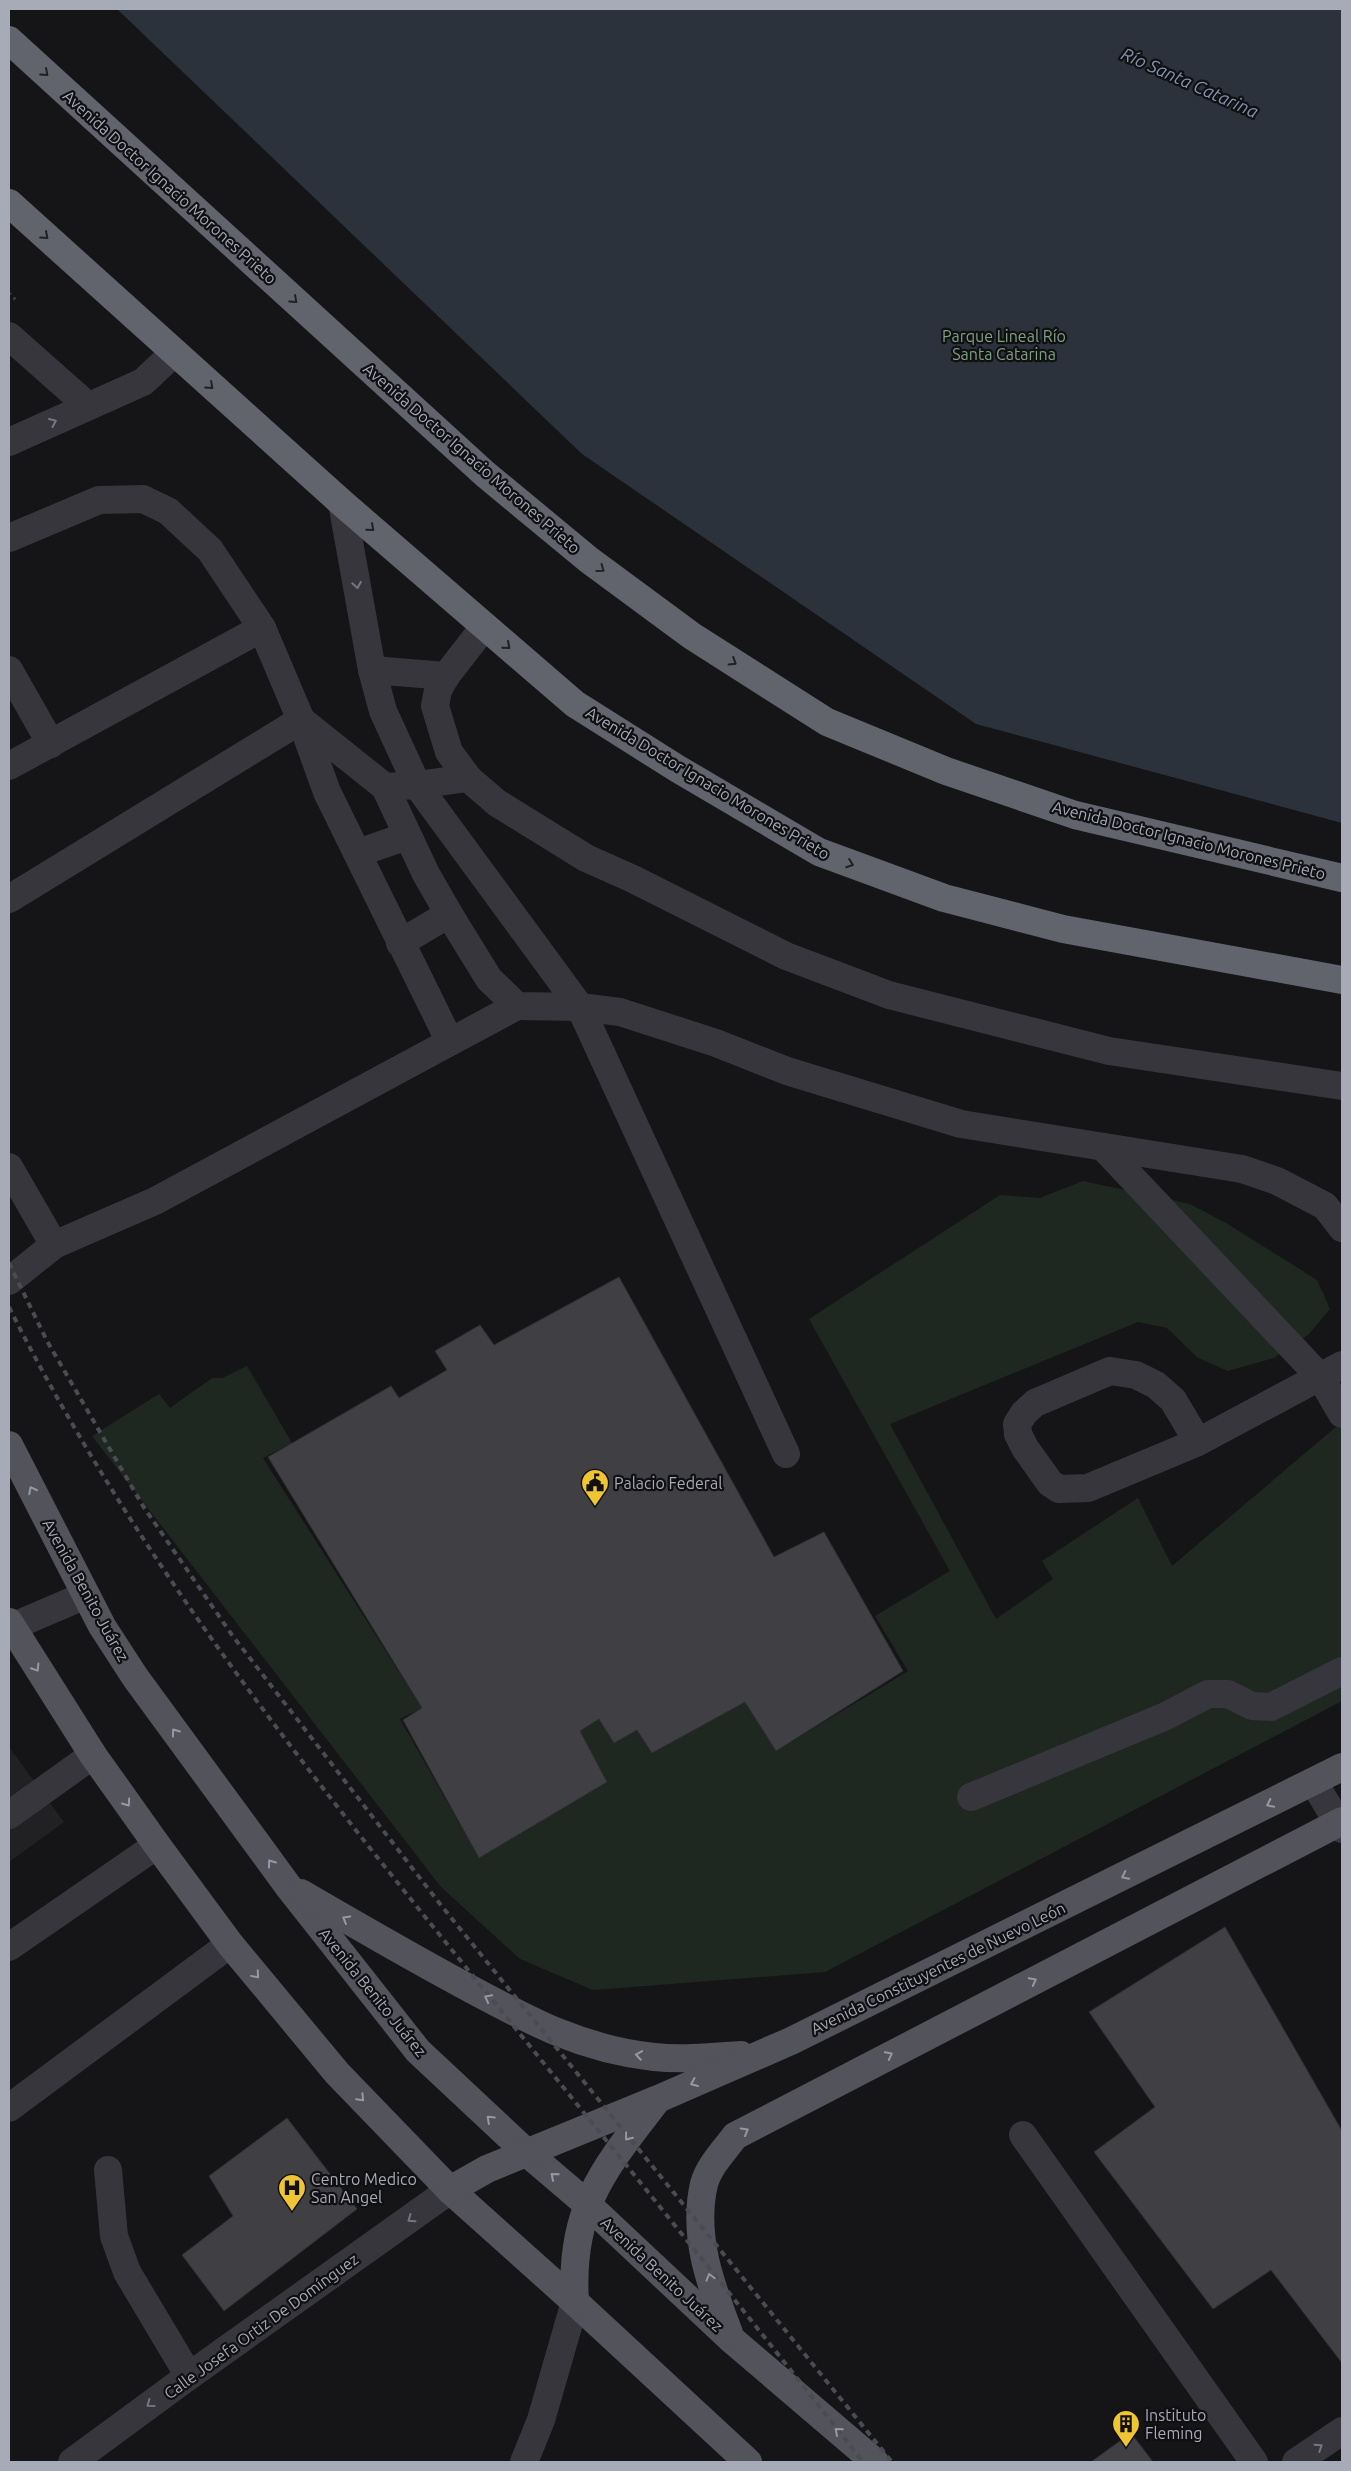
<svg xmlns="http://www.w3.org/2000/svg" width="1351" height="2471" viewBox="0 0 1351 2471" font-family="Ubuntu,sans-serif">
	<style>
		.built { fill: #212124 }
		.green { fill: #1f2721 }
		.water { fill: #2b323b }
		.building { fill: #3f3f44; stroke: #302f33 }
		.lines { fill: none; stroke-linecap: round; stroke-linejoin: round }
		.path { stroke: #3c3d43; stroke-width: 3; stroke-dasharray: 2.5 4; stroke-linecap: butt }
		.minor { stroke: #36363c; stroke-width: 28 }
		.major { stroke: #52535b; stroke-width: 28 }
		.highway { stroke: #62646d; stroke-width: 28 }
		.rail { stroke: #4b4c53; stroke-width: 4; stroke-dasharray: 6 5; stroke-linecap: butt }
		.oneway { stroke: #202124 }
		.oneway2 { stroke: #747680 }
		.oneway3 { stroke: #9699a5 }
		.labels { text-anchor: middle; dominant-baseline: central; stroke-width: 4.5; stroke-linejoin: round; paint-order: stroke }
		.street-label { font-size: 16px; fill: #a7aab7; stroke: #101012 }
		.park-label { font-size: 16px; fill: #7ea284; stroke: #101012 }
		.poi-label { font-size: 16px; fill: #a7aab7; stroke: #101012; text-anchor: start }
		.water-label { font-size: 18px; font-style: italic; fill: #7e94b2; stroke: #101012 }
	</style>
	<rect width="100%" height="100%" fill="#151517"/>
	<!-- built -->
	<polygon class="built" points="9,1747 64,1822 9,1862"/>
	<!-- green -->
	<polygon class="green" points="1083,1181 1190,1204 1226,1223 1317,1280 1330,1309 1308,1335 1274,1358 1228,1371 1198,1358 1167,1328 1138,1322 890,1424 996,1619 1053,1579 1042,1561 1138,1498 1172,1566 1337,1426 1342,1425 1342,1701 825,1972 593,1990 520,1959 441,1887 92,1436 159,1394 170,1408 212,1378 222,1378 247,1366 292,1443 263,1458 422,1708 400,1719 479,1858 607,1782 580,1731 599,1719 614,1742 637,1730 652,1753 745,1702 776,1751 908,1671 875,1616 950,1571 809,1319 1000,1195 1040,1198"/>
	<!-- water -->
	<polygon class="water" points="117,9 1342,9 1342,823 976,724 582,454"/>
	<!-- building -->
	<g class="building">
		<polygon points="619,1277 774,1557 824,1532 903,1671 776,1751 745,1702 652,1753 637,1730 614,1743 599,1719 580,1731 607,1782 479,1858 403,1720 422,1708 268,1457 391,1386 399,1398 447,1370 435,1351 480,1325 494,1345"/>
		<polygon points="1225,1927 1342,2131 1342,2363 1271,2270 1213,2309 1094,2152 1155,2107 1089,2012"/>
		<polygon points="287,2118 357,2209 224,2311 182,2255 233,2216 209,2176"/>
		<polygon points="1131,2433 1153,2462 1091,2462"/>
	</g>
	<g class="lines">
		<!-- path -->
		<polyline class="path" points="9,293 16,300"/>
		<!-- minor -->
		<g class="minor">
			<polyline points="9,336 88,406"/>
			<polyline points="9,442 143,382 174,353"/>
			<polyline points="342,503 372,670 383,711 417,785 385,787 426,874 449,914 400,943"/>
			<polyline points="9,538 99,500 143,499 168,511 210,550 262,628 301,720 327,792 450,1042 155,1201 54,1245 9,1167"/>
			<polyline points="484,627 446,676 438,690 435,706 449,752 468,778 497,803 586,858 633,879 786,956 889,995 1109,1051 1342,1086"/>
			<polyline points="9,670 51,744"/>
			<polyline points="372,670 446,676"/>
			<polyline points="9,766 262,628"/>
			<polyline points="468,778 417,785 580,1007 786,1454"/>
			<polyline points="358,853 407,836"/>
			<polyline points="9,899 301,720 385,787"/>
			<polyline points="449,914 489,979 517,1006 580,1007 620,1012 716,1043 787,1071 961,1124 1242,1169 1277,1181 1325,1206 1342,1228"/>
			<polyline points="450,1042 517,1006"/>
			<polyline points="1103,1147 1321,1378 1342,1414"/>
			<polyline points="9,1281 54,1245"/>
			<polyline points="1198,1442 1173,1400 1156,1385 1136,1375 1110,1371 1035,1403 1024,1413 1017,1424 1018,1434 1025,1448 1050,1483 1059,1489 1088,1488 1198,1442 1342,1365"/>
			<polyline points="9,1628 86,1595"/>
			<polyline points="1314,1783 1342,1829"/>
			<polyline points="971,1797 1166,1716 1208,1694 1228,1694 1252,1706 1271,1707 1342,1671"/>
			<polyline points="9,1815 93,1755"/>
			<polyline points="9,1947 157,1845"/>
			<polyline points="9,2108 230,1944"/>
			<polyline points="1023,2135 1254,2462"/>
			<polyline points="108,2170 114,2236 127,2272 189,2376"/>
			<polyline points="72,2462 189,2376 450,2190"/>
			<polyline points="524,2462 541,2420 575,2302"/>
			<polyline points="1296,2462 1342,2431"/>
		</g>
		<!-- major -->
		<g class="major">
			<polyline points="9,1445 102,1626 135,1677 288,1886 418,2051 526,2152 587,2204 731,2339 875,2462"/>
			<polyline points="9,1622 93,1755 157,1845 230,1944 337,2073 450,2190 575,2302 748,2462"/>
			<path d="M301 1893C356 1925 411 1957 467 1987 530 2021 581 2049 654 2057 683 2060 713 2057 741 2055"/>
			<polyline points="450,2190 487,2169 658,2099 791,2041 1342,1767"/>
			<path d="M575 2302C569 2209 603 2170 657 2100"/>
			<path d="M729 2333C711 2286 692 2236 704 2184 709 2166 724 2151 735 2136L1342 1821"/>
		</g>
		<!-- highway -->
		<g class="highway">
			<polyline points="9,40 485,474 589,560 692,636 827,722 946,771 1075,815 1342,878"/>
			<polyline points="9,203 342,503 575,704 678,769 819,852 944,898 1063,929 1342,980"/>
		</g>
		<!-- rail -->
		<g class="rail">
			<polyline points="9,1263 47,1341 143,1506 232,1635 440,1904 892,2462"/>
			<path d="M9 1307C130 1549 299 1762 469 1971 601 2134 734 2297 863 2462"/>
		</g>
	</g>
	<!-- one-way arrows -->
	<defs><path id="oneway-chevron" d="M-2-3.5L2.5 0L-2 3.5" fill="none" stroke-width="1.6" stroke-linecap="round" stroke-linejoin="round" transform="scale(1.25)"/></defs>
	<g class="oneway">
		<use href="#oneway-chevron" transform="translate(45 73) rotate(42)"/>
		<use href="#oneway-chevron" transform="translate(45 236) rotate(42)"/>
		<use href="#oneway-chevron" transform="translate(294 300) rotate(42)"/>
		<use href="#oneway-chevron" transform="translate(210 386) rotate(42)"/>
		<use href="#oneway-chevron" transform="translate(371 528) rotate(41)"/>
		<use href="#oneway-chevron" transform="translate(601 569) rotate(36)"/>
		<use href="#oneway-chevron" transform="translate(507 646) rotate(41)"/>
		<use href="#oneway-chevron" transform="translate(733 662) rotate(32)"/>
		<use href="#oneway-chevron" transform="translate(850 864) rotate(20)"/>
	</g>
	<g class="oneway2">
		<use href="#oneway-chevron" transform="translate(53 422) rotate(-24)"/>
		<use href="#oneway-chevron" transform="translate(357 585) rotate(80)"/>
		<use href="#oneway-chevron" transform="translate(411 2219) rotate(145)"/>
		<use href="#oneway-chevron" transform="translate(150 2404) rotate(144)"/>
		<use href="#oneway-chevron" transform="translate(1319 2447) rotate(-34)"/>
	</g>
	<g class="oneway3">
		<use href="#oneway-chevron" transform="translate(32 1490) rotate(-117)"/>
		<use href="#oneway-chevron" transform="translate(36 1668) rotate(58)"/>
		<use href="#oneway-chevron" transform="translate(175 1732) rotate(-126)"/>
		<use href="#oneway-chevron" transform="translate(127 1803) rotate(55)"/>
		<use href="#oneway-chevron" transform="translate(1270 1804) rotate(154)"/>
		<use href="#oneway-chevron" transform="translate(271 1863) rotate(-126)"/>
		<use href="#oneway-chevron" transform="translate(1125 1876) rotate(154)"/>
		<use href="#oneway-chevron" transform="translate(346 1919) rotate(-150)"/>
		<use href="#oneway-chevron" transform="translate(256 1975) rotate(50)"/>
		<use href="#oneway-chevron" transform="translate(1033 1981) rotate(-27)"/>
		<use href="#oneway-chevron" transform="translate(488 1998) rotate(-152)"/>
		<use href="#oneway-chevron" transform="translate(639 2055) rotate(-171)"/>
		<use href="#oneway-chevron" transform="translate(889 2055) rotate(-27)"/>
		<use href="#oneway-chevron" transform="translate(694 2083) rotate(156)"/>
		<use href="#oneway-chevron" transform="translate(361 2098) rotate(46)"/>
		<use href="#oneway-chevron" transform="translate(490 2119) rotate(-137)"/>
		<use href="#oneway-chevron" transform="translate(745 2131) rotate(-30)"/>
		<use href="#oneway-chevron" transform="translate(628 2137) rotate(128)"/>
		<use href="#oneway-chevron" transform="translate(554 2176) rotate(-140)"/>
		<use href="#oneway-chevron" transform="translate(710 2277) rotate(-106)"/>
		<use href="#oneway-chevron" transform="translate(838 2431) rotate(-139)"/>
	</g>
	<!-- icons -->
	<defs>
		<symbol id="civic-pin" viewBox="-11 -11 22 30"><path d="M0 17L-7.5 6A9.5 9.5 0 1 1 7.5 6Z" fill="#f0c534" stroke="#101012"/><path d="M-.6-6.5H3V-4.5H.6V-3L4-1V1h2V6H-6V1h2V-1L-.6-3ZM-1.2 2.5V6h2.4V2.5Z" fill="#111"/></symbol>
		<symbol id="hospital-pin" viewBox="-11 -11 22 30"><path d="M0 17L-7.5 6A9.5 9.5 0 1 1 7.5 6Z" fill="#f0c534" stroke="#101012"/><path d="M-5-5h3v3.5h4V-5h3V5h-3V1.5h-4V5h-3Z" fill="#111"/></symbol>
		<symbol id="building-pin" viewBox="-11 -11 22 30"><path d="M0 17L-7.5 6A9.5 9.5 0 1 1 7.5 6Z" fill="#f0c534" stroke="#101012"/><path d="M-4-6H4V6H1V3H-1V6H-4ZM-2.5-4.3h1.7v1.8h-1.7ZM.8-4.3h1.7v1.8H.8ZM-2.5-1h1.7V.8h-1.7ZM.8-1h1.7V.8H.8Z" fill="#111"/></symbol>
	</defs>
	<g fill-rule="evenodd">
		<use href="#civic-pin" x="579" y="1467" width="32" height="43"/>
		<use href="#hospital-pin" x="276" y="2172" width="32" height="43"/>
		<use href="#building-pin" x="1110" y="2408" width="32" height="43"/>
	</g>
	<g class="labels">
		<!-- street labels -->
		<g class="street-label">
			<text transform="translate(170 187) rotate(42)">Avenida Doctor Ignacio Morones Prieto</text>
			<text transform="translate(472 458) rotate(41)">Avenida Doctor Ignacio Morones Prieto</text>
			<text transform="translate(708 783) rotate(31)">Avenida Doctor Ignacio Morones Prieto</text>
			<text transform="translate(1189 840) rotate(14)">Avenida Doctor Ignacio Morones Prieto</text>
			<text transform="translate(86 1590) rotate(61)">Avenida Benito Juárez</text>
			<text transform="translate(938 1968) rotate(-26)">Avenida Constituyentes de Nuevo León</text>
			<text transform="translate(373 1992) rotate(51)">Avenida Benito Juárez</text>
			<text transform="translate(662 2274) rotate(43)">Avenida Benito Juárez</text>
			<text transform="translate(261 2326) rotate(-36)">Calle Josefa Ortiz De Domínguez</text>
		</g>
		<!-- park labels -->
		<g class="park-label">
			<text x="1004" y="336">Parque Lineal Río<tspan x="1004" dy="18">Santa Catarina</tspan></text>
		</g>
		<!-- poi labels -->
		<g class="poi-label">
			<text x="614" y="1483">Palacio Federal</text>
			<text x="311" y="2179">Centro Medico<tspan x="311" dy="18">San Angel</tspan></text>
			<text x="1145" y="2415">Instituto<tspan x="1145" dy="18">Fleming</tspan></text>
		</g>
		<!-- water labels -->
		<g class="water-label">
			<text transform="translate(1190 82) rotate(24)">Río Santa Catarina</text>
		</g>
	</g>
	<!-- border -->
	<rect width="1351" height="2471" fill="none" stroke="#a7aab7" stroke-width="20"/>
</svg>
